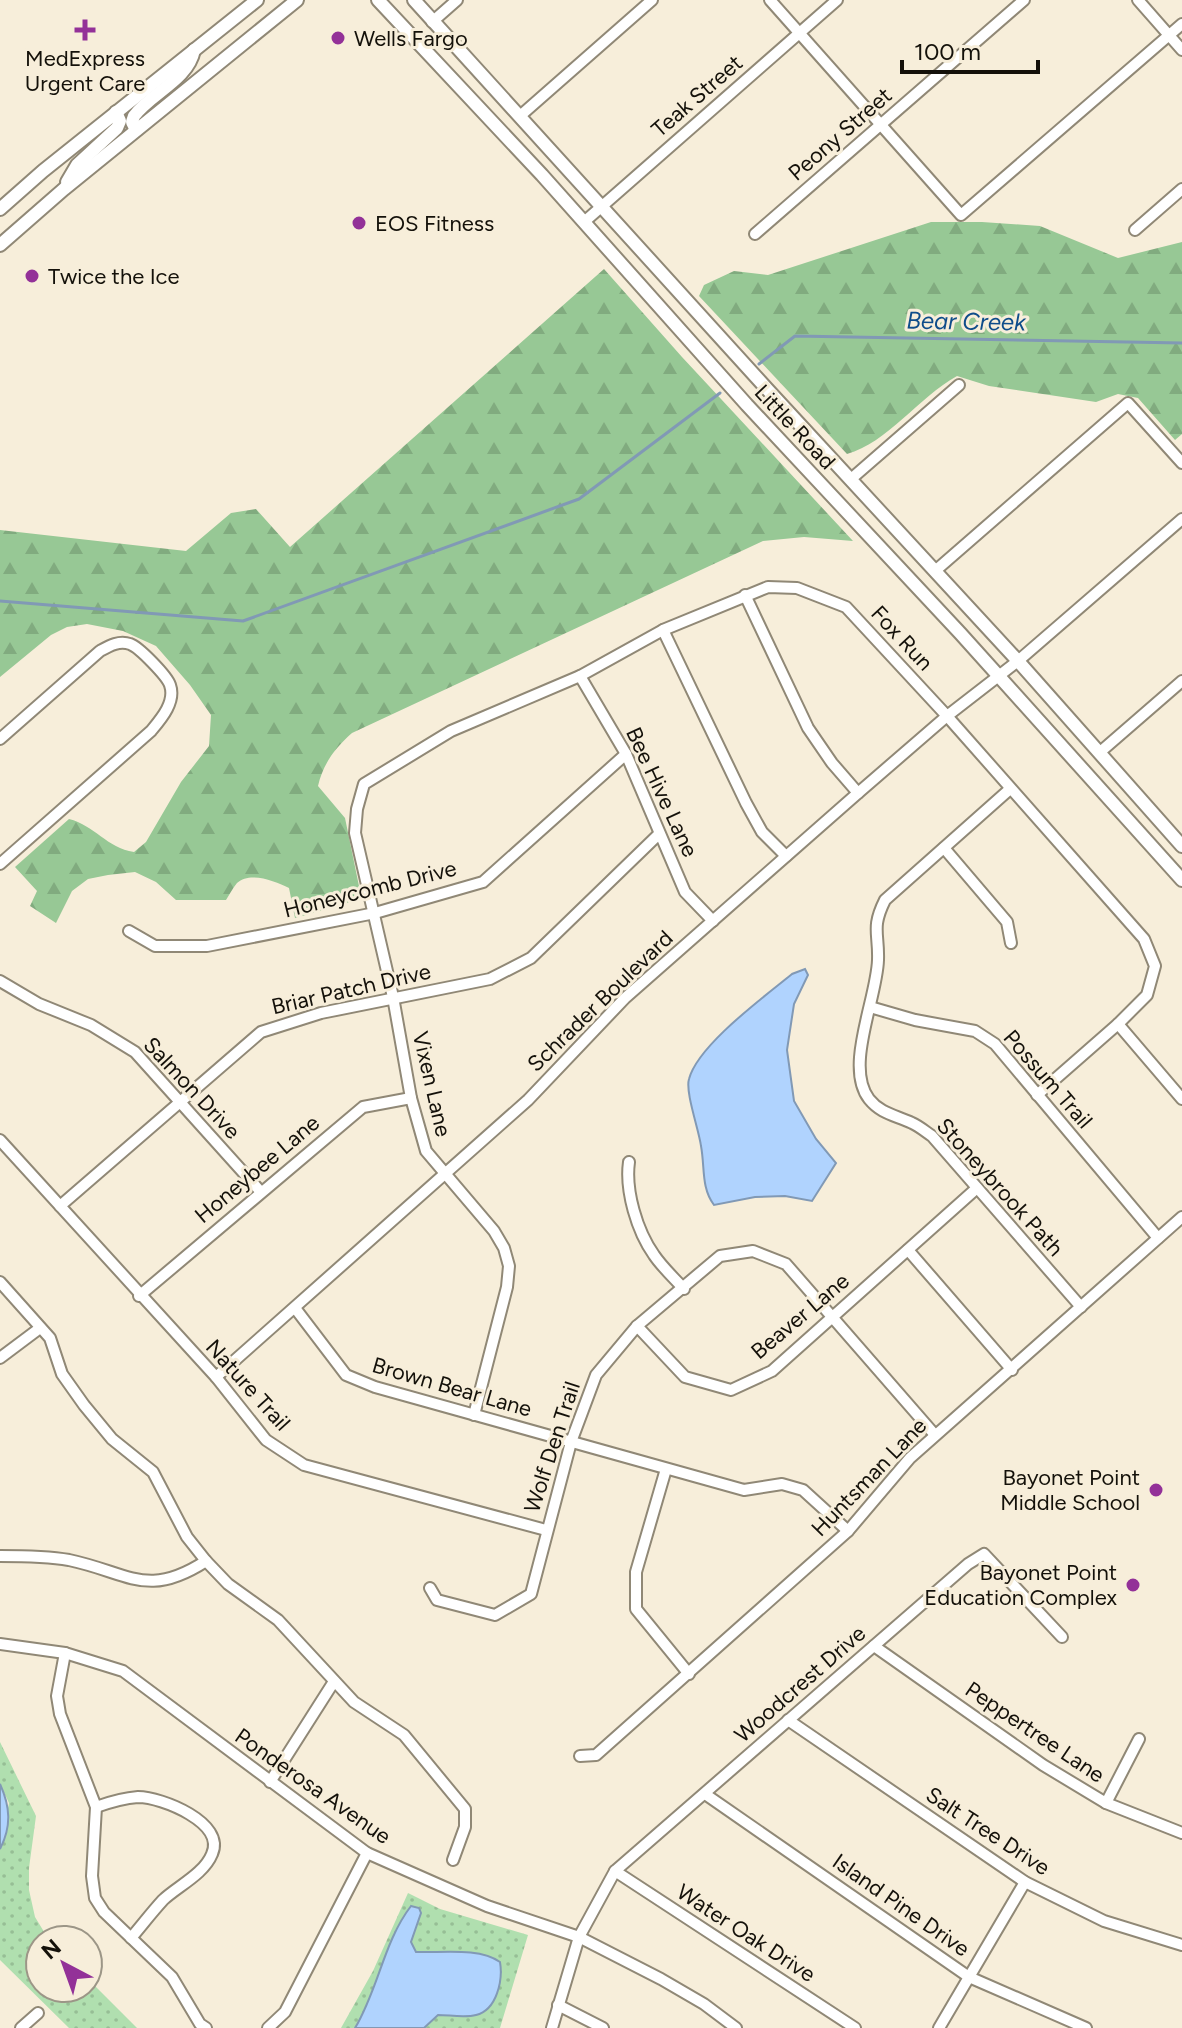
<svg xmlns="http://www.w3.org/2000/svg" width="1182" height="2028" viewBox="0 0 1182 2028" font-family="Figtree,sans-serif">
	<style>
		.grass { fill: url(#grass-dots) }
		.forest { fill: url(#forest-firs) }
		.water { fill: #b0d3fe; stroke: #8199b5; stroke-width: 2 }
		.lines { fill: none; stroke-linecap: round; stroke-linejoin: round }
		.stream { stroke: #8199b5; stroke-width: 3 }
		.minor-casing { stroke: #908876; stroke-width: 14 }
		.major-casing { stroke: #908876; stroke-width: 16 }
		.minor { stroke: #fff; stroke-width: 10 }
		.major { stroke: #fff; stroke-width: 12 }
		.poi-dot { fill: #933198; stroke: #f7eeda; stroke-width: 3 }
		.labels { text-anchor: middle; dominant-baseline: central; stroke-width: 6; stroke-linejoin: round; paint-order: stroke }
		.poi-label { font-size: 22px; fill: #14110a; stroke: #f7eeda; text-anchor: start }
		.street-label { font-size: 22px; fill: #14110a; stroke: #f7eeda }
		.water-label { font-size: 24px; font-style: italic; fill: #0f4d8a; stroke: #f7eeda }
	</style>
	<defs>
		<pattern id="grass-dots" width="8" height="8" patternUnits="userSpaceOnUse" patternTransform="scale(2)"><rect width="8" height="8" fill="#b0dfaf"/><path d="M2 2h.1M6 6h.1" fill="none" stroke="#96be95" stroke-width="1.8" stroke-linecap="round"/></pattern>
		<pattern id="forest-firs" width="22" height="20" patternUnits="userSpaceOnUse" patternTransform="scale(2)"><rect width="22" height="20" fill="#97c895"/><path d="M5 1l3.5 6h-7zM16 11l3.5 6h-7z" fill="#81ab7f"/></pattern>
	</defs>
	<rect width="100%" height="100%" fill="#f7eeda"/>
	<!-- grass -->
	<g class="grass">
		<polygon points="0,1742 36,1816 29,1868 29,1890 35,1917 49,1940 40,1940 40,1988 88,1988 88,1979 137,2028 69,2028 0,1960 0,1849 9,1803 0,1784"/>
		<polygon points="408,1893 440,1909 528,1935 500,2028 341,2028 373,1971"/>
	</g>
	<!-- forest -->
	<g class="forest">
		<path d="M931 222H982L1040 226 1118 258 1182 242V434L1175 440 1138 398 1118 394 1096 402 989 386 957 376C919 397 887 443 847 454L699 296 704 285 734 271 768 275Z"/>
		<path d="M604 269 682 357 853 541 804 537 763 541 352 733C335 748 323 764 318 786L345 818 360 891 359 897 345 904 295 918 289 888C275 881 250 871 237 883 233 888 229 895 226 900H176L156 882 135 872 108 875 88 879 72 891 56 923 30 906 37 891 15 867 69 819C94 825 107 848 134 852L146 842 181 782 209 746 211 715 190 685 156 646 123 631 87 624 67 627 51 635 0 677V530L186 551 231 513 256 509 290 547Z"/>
	</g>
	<!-- water -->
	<g class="water">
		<path d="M805 969 808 975 794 1004 787 1050 794 1101 816 1139 836 1163 812 1201 785 1196 755 1197 714 1205C701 1188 705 1167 701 1146 699 1130 685 1092 689 1079 698 1045 764 997 792 974Z"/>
		<path d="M0 1784C10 1806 12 1826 0 1849Z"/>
		<path d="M411 1906 419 1908 421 1913 411 1942 416 1952C441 1953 479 1947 500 1962 503 1980 497 2010 476 2015 465 2018 449 2015 438 2015L424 2028H355C378 1990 384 1941 411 1906Z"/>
	</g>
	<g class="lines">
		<!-- stream -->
		<g class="stream">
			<polyline points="759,364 795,336 1182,343"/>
			<polyline points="0,601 243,621 579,499 720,393"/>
		</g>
		<defs>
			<g id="minor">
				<polyline points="770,0 961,215 1182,24"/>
				<polyline points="1138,0 1182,50"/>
				<polyline points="432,22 457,0"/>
				<polyline points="520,116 652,0"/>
				<polyline points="584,222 837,0"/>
				<polyline points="1135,230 1182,189"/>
				<polyline points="755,234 1024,0"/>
				<polyline points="851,479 959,385"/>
				<polyline points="935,571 1128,403 1182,463"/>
				<polyline points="745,595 808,728 832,763 858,793"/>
				<polyline points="663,630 746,803 762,832 786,856"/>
				<polyline points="580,676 626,754 685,892 713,921"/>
				<path d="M0 739 100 651C109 646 119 640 130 644 139 647 167 676 170 685 176 702 161 719 151 731L0 864"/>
				<polyline points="1099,753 1182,681"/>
				<path d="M1010 789 885 900C871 928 879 933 878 960 877 998 844 1067 869 1099 881 1114 895 1115 912 1123 919 1126 926 1132 932 1136L1081 1307"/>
				<polyline points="944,848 1007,922 1011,943"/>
				<polyline points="129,931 155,946 207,946 375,913 483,882 626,754"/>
				<polyline points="0,981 39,1004 91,1025 135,1052 260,1191"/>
				<polyline points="870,1007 915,1020 975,1031 995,1044 1158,1238"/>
				<polyline points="1118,1024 1182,1099"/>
				<polyline points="0,1140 216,1377 266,1440 304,1465 546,1530"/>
				<path d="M629 1162C625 1191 637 1231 654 1255 662 1267 674 1278 684 1289"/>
				<polyline points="60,1206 261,1032 321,1013 490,979 531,958 659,834"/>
				<polyline points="908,1250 1012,1370"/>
				<polyline points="0,1282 50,1338 62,1374 84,1405 112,1439 153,1472 187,1537 206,1561 228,1584 278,1620 354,1702 404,1735 465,1809 465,1827 453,1860"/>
				<polyline points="139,1296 363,1107 411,1098"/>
				<polyline points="295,1308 346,1375 375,1387 744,1490 782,1484 803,1490 848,1531"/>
				<polyline points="637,1326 685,1377 731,1390 772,1371 977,1188"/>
				<polyline points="0,1358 40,1328"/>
				<polyline points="216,1377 528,1100 625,998 858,793 947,716 1018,661 1182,519"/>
				<polyline points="474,1415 507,1287 509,1266 504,1248 494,1231 426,1151 411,1098 393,997 355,833 357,809 364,784 451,731 580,676 663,630 768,587 797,588 846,607 947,716 1144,939 1155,966 1147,995 1118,1024 1037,1095"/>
				<polyline points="666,1469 636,1572 636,1609 689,1674"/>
				<path d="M0 1556C23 1556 46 1556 69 1560 130 1573 147 1599 206 1561"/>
				<polyline points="430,1588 437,1600 495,1615 531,1594 571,1442 596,1375 637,1326 720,1256 753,1251 786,1264 935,1435"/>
				<polyline points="0,1644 65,1653 123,1671 367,1853 487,1906 579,1937 661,1979 704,2004 736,2028"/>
				<polyline points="874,1646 1043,1765 1106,1803 1182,1833"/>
				<polyline points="65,1653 57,1696 60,1714 96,1807 92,1876 95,1898 104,1912 172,1977 200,2024 206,2028"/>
				<polyline points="788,1720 1025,1882 1104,1921 1182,1945"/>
				<polyline points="580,1756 596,1755 848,1531 910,1458 1182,1217"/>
				<polyline points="270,1782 333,1683"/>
				<polyline points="705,1794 969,1977 1086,2028"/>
				<polyline points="1106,1803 1139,1739"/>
				<path d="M96 1807C110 1802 124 1798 138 1797 162 1797 226 1823 212 1854 204 1874 178 1886 163 1900 152 1912 142 1925 131 1938"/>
				<polyline points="615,1871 855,2028"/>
				<polyline points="558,2005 603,2028"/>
				<polyline points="21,2028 38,2013"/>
				<polyline points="268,2028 285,2012 367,1853"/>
				<polyline points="552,2028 579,1937 615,1871 968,1564 984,1554 1062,1637"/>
				<polyline points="939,2028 1025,1882"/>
			</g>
			<g id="major">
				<polyline points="378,0 542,175 747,405 960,633 1182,880"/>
				<polyline points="414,0 767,389 1018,661 1182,846"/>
				<path d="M136 130 132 122 134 116C151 93 188 80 194 50"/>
				<polyline points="67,182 77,165 117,128 120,121 116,112"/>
				<polyline points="0,209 43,171 257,0"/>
				<polyline points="0,245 64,189 297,0"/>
			</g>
		</defs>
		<!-- minor casing -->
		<use href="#minor" class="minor-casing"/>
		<!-- major casing -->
		<use href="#major" class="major-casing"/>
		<!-- minor -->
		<use href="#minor" class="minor"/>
		<!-- major -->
		<use href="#major" class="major"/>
	</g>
	<!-- markers -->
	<g class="poi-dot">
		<path d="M81 18h8v8h8v8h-8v8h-8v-8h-8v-8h8z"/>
		<circle cx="338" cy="38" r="8"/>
		<circle cx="359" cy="223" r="8"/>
		<circle cx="32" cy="276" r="8"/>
		<circle cx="1156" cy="1490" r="8"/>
		<circle cx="1133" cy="1585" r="8"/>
	</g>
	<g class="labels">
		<!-- poi labels -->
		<g class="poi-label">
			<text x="354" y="38">Wells Fargo</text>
			<text x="85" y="58" text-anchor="middle">MedExpress<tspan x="85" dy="25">Urgent Care</tspan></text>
			<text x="375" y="223">EOS Fitness</text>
			<text x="48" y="276">Twice the Ice</text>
			<text x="1140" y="1477" text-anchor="end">Bayonet Point<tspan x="1140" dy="25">Middle School</tspan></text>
			<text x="1117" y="1572" text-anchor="end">Bayonet Point<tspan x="1117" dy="25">Education Complex</tspan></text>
		</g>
		<!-- street labels -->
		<g class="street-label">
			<text transform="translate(697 96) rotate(-41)">Teak Street</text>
			<text transform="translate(840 134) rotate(-41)">Peony Street</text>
			<text transform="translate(795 427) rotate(47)">Little Road</text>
			<text transform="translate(902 638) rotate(47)">Fox Run</text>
			<text transform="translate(662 792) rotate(65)">Bee Hive Lane</text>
			<text transform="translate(370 889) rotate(-14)">Honeycomb Drive</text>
			<text transform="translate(351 989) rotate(-13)">Briar Patch Drive</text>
			<text transform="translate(600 1001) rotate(-44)">Schrader Boulevard</text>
			<text transform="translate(1048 1079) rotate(49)">Possum Trail</text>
			<text transform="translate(432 1084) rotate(77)">Vixen Lane</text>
			<text transform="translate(192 1088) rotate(47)">Salmon Drive</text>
			<text transform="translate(257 1169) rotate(-40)">Honeybee Lane</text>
			<text transform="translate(1000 1187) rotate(48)">Stoneybrook Path</text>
			<text transform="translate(800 1316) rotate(-40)">Beaver Lane</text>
			<text transform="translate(248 1385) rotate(48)">Nature Trail</text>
			<text transform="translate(452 1387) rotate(16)">Brown Bear Lane</text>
			<text transform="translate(552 1447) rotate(-72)">Wolf Den Trail</text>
			<text transform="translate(869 1477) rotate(-46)">Huntsman Lane</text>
			<text transform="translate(800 1684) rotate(-41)">Woodcrest Drive</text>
			<text transform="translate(1035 1732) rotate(34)">Peppertree Lane</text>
			<text transform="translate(313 1786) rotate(35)">Ponderosa Avenue</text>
			<text transform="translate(988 1831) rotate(33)">Salt Tree Drive</text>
			<text transform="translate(901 1905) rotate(35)">Island Pine Drive</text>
			<text transform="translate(746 1933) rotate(33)">Water Oak Drive</text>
		</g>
		<!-- water labels -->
		<g class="water-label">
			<text transform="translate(966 321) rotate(1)">Bear Creek</text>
		</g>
	</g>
	<!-- north arrow -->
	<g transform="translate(64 1964) rotate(319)"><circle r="38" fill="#f7eeda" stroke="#9c9687" stroke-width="2"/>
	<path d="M0-6L14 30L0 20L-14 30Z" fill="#933198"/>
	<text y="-12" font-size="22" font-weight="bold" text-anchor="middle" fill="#14110a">N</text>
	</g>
	<!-- scale -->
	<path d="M902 60v12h136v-12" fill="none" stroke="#14110a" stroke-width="4"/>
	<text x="914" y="60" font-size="24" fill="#14110a" stroke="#f7eeda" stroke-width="6" paint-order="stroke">100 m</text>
</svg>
